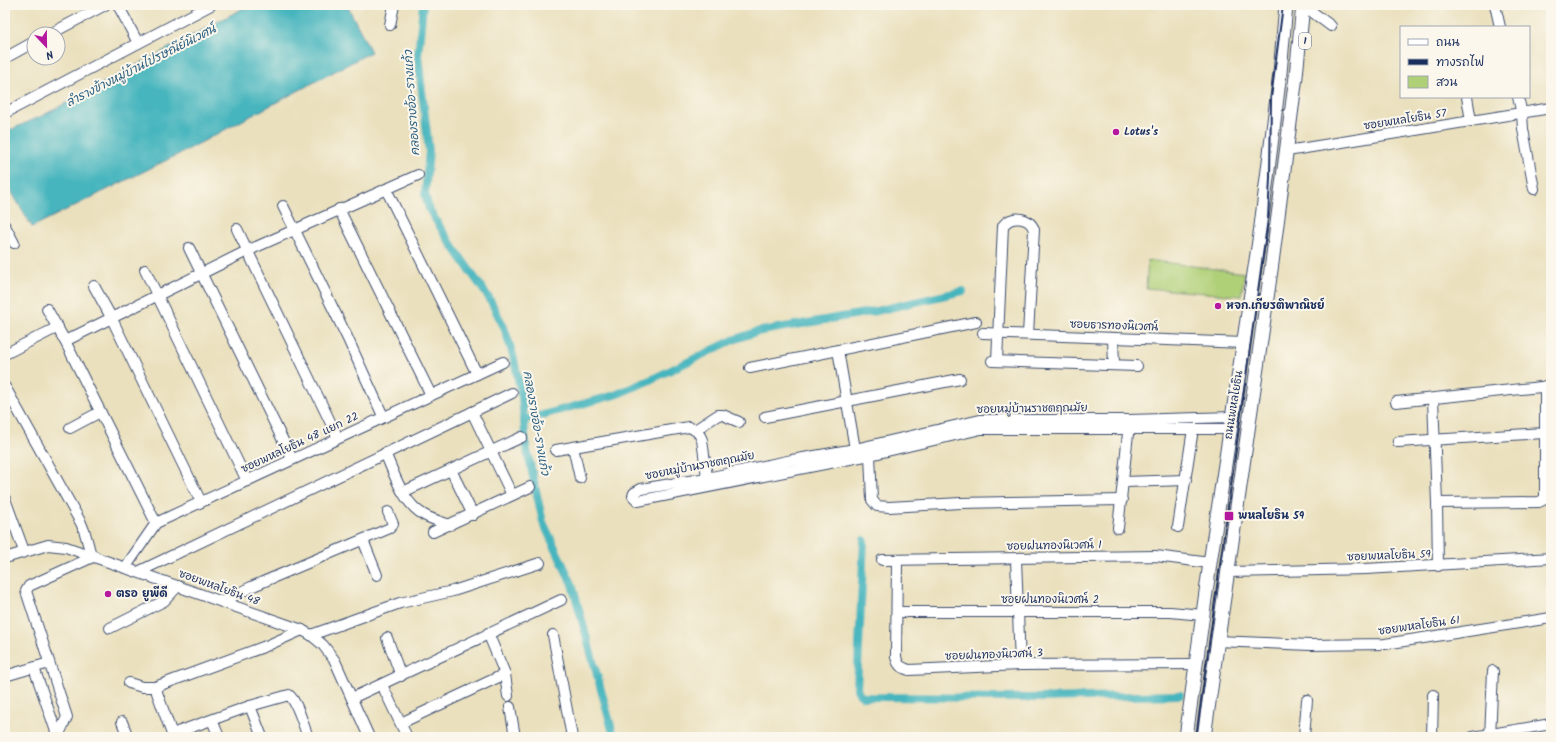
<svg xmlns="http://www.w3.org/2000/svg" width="1556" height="742" viewBox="0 0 1556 742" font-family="Kalam,'Playpen Sans Thai',sans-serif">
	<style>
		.green { fill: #b0d078; stroke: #66806b }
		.water { fill: #46b5be; stroke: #30728e }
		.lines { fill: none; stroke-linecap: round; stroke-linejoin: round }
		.canal { stroke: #46b5be; stroke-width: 8 }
		.minor-casing { stroke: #3a4a6c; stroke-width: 12 }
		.major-casing { stroke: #3a4a6c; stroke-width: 15 }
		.minor { stroke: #fff; stroke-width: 10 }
		.major { stroke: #fff; stroke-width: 13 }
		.rail { stroke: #1b2f5e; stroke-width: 2 }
		.poi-dot { fill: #b5179e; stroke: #fbf7ec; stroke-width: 1.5 }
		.labels { text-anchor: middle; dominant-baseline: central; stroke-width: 4; stroke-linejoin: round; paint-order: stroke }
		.shield { fill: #fbf7ec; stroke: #5e6b89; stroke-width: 1 }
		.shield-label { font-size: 10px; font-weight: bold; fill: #1b2f5e }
		.street-label { font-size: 11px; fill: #1b2f5e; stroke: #fbf7ec }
		.poi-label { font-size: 11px; font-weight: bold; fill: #1b2f5e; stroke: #fbf7ec; text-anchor: start }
		.water-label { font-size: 12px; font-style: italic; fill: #2a5e80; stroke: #fbf7ec }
	</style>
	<rect width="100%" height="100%" fill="#fbf7ec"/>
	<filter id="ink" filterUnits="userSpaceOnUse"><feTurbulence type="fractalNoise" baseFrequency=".025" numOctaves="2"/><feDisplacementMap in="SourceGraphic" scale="8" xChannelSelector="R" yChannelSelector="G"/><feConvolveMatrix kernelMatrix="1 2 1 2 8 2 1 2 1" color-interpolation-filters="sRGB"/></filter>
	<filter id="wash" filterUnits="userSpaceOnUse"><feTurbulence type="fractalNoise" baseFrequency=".012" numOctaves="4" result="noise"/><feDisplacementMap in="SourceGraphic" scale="16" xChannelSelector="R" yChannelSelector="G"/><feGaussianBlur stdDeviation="0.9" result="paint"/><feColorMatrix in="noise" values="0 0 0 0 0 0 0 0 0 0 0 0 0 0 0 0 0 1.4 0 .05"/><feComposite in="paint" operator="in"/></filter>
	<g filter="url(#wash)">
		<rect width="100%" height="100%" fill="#eae0bd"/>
		<!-- green -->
		<polygon class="green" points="1148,260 1245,273 1241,296 1146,288"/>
		<!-- water -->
		<polygon class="water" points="249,5 347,5 371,52 187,150 32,227 5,181 5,132 42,116"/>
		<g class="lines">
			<!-- canal -->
			<g class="canal">
				<polyline points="423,5 418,56 429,151 425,194 429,209 445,235 489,298 504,327 513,355 522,398 526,446 543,522 572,584 614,737"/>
				<polyline points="524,420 615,395 650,380 733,340 756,332 876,311 963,291"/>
				<polyline points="864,540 857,689 860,695 864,697 1037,698 1180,695"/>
			</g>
		</g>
	</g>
	<g filter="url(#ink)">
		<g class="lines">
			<defs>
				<g id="minor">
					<polyline points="118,5 138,43"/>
					<polyline points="1495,5 1500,27"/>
					<polyline points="1311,11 1331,26"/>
					<polyline points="390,25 394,5"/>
					<polyline points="50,34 105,5"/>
					<polyline points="5,58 34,42"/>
					<polyline points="1467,97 1471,121"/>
					<polyline points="1518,97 1522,114 1523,129 1534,189"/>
					<polyline points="5,113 211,5"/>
					<polyline points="1287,151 1551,108"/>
					<polyline points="386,189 477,374"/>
					<polyline points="283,206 347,337 383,416"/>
					<polyline points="339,209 431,395"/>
					<polyline points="5,226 14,243"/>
					<polyline points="237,229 338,438"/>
					<polyline points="189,248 292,459"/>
					<polyline points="145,270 247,481"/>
					<polyline points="94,286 111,317 201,502"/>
					<polyline points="47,309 65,341 156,523"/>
					<polyline points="983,333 1244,343"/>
					<polyline points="1113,338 1114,365"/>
					<polyline points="65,341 247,251 418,175"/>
					<polyline points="838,350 855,449"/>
					<polyline points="5,354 58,327"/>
					<polyline points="992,361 1137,366"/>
					<path d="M997 361 1003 226C1010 215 1030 216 1034 230L1028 334"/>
					<polyline points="750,368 976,322"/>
					<polyline points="5,387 81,523 85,533 91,555"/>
					<polyline points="1433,399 1437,503 1438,566"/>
					<polyline points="1396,402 1551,386"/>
					<polyline points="472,412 512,495"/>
					<polyline points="765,417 960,379"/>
					<polyline points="70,428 100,412"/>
					<polyline points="1231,429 981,429 870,455 643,500 638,501 633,496 634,493 641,489 707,478 792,460 855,449 980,420 1129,420 1233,417"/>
					<polyline points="695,430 718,415 723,415 739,422"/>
					<polyline points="1398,442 1544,433"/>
					<polyline points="573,447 580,478"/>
					<path d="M556 450 689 427C696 430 699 432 702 440L708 484"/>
					<path d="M385 453C395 475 402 502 424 515 431 519 441 522 450 525"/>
					<polyline points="870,455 872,500 877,506 889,507 961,503 1122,500"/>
					<polyline points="451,470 473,515"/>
					<polyline points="1124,482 1186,480"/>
					<polyline points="403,492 522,437"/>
					<polyline points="5,499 24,551"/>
					<polyline points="1437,503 1539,502 1543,500 1545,497 1545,386"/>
					<polyline points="1178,527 1193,429"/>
					<polyline points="1118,528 1129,424"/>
					<polyline points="433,532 530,487"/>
					<polyline points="363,540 377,575"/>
					<polyline points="5,558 48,545 66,547 302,630 311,635 323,645 335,661 369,737"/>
					<polyline points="1016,559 1020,665"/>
					<polyline points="882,560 1156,556 1210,563"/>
					<path d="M897 561 896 657C898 666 901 667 909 670L1020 665 1196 664"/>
					<polyline points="125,568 156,523 503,362"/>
					<polyline points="138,572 512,393"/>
					<polyline points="1227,572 1366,569 1551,558"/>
					<polyline points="222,602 251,587 390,528 393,524 388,512"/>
					<polyline points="897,612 1170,612 1203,615"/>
					<polyline points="110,628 164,601 178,586"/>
					<polyline points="488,633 505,674 508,696"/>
					<polyline points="311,635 400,603 453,591 540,563"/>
					<polyline points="553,635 572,737"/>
					<polyline points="387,638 401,676"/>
					<polyline points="1217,641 1310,645 1385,644 1551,618"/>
					<polyline points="34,668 58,737"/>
					<polyline points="5,676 49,663"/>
					<polyline points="129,683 142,687 155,687 266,646 302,630"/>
					<polyline points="382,685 407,737"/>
					<polyline points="155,687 173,737"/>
					<polyline points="352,698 561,600"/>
					<polyline points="250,706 262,737"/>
					<polyline points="510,707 515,737"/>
					<polyline points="212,720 219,737"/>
					<polyline points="122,722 128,737"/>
					<polyline points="401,723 505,674"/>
					<path d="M172 734 250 706 289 695C298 703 303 725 308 737"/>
					<polyline points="58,736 67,717 26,591 29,586 95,556"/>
					<polyline points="1304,737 1307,700"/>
					<polyline points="1432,737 1433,695"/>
					<polyline points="1473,737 1551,724"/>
					<polyline points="1490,737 1493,671"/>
				</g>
				<g id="major">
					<polyline points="1186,737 1210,563 1260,234 1280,73 1286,5"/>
					<polyline points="1204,737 1272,263 1296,76 1303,5"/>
				</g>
			</defs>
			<!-- minor casing -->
			<use href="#minor" class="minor-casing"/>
			<!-- major casing -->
			<use href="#major" class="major-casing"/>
			<!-- minor -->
			<use href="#minor" class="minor"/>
			<!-- major -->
			<use href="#major" class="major"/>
			<!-- rail -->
			<polyline class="rail" points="1196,737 1268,219 1270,178 1271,98 1283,5"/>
		</g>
	</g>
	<!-- markers -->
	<g class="poi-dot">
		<circle cx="1116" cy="132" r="4"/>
		<circle cx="1218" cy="306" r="4"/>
		<rect x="1224" y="511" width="10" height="10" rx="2"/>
		<circle cx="108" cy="594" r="4"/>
	</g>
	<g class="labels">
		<!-- shield labels -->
		<rect class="shield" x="1299" y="33" width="12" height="16" rx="3"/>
		<g class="shield-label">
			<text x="1305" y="41">1</text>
		</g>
		<!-- street labels -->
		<g class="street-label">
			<text transform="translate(1405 120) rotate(-9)">ซอยพหลโยธิน 57</text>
			<text transform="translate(1114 326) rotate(2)">ซอยธารทองนิเวศน์</text>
			<text transform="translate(1234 405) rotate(-81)">ถนนพหลโยธิน</text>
			<text transform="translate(1032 409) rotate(-1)">ซอยหมู่บ้านราชตฤณมัย</text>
			<text transform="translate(300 443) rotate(-25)">ซอยพหลโยธิน 48 แยก 22</text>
			<text transform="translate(700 466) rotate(-11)">ซอยหมู่บ้านราชตฤณมัย</text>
			<text transform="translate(1054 546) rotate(-1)">ซอยฝนทองนิเวศน์ 1</text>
			<text transform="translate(1389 556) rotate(-2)">ซอยพหลโยธิน 59</text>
			<text transform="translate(219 588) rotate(20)">ซอยพหลโยธิน 48</text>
			<text x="1050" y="600">ซอยฝนทองนิเวศน์ 2</text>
			<text transform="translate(1419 626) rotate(-8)">ซอยพหลโยธิน 61</text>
			<text transform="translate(994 655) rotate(-2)">ซอยฝนทองนิเวศน์ 3</text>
		</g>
		<!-- poi labels -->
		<g class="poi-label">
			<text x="1124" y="132">Lotus's</text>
			<text x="1226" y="306">หจก.เกียรติพาณิชย์</text>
			<text x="1238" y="516">พหลโยธิน 59</text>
			<text x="116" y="594">ตรอ ยูพีดี</text>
		</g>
		<!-- water labels -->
		<g class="water-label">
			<text transform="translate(141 66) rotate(-27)">ลำรางข้างหมู่บ้านไปรษณีย์นิเวศน์</text>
			<text transform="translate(412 103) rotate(-94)">คลองรางอ้อ-รางแก้ว</text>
			<text transform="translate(536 423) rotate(80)">คลองรางอ้อ-รางแก้ว</text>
		</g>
	</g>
	<!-- margin -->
	<rect width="1556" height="742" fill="none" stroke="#fbf7ec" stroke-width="20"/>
	<!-- legend -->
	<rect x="1400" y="26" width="130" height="72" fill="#fbf7ec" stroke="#a1a7b3"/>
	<rect x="1408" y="39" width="20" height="6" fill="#ffffff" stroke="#a1a7b3"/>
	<text x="1436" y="46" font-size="12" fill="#1b2f5e">ถนน</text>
	<rect x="1408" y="59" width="20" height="6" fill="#1b2f5e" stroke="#a1a7b3"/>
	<text x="1436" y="66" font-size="12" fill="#1b2f5e">ทางรถไฟ</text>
	<rect x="1408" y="76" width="20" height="12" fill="#b0d078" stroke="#a1a7b3"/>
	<text x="1436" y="86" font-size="12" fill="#1b2f5e">สวน</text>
	<!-- north arrow -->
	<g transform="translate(46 46) rotate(158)"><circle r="19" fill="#fbf7ec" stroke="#a1a7b3"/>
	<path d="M0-3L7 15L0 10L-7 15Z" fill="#b5179e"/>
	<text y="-6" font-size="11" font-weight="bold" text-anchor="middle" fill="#1b2f5e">N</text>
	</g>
</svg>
